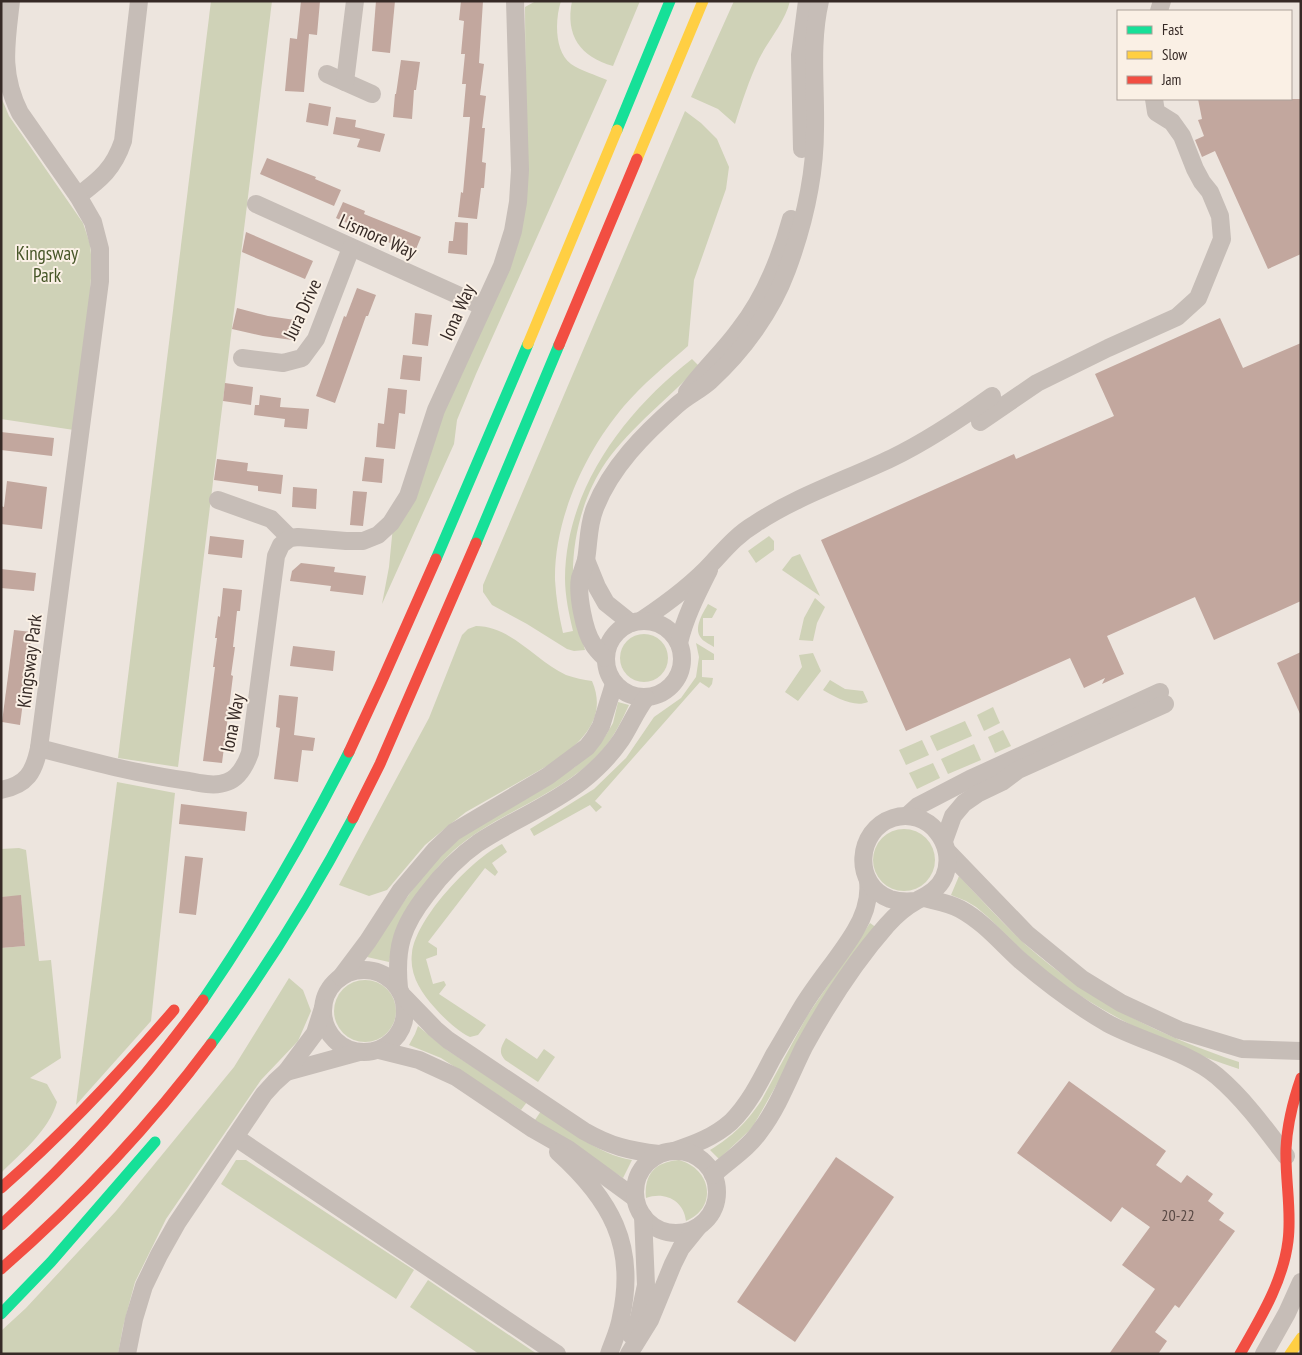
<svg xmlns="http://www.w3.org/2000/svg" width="1302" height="1355" viewBox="0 0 1302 1355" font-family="'PT Sans Narrow',sans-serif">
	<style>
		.green { fill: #cfd2b7 }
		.building { fill: #c2a79e }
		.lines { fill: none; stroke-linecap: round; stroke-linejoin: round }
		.street { stroke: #c6bdb7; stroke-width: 18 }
		.fast { stroke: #16e098; stroke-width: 11 }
		.slow { stroke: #ffcf43; stroke-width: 11 }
		.jam { stroke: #f24e42; stroke-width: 11 }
		.labels { text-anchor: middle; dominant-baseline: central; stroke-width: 4; stroke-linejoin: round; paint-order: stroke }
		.number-label { font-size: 16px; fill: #594944 }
		.street-label { font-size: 19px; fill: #362a26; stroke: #faf0e5 }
		.park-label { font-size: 19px; fill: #475628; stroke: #faf0e5 }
	</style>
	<rect width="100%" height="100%" fill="#ede5de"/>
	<!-- green -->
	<g class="green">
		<polygon points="211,1 272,1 178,767 118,758"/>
		<path d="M536 1H561C555 19 554 51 571 64 581 71 596 75 607 80L476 374 457 420 454 444 382 604 389 567 393 526 506 264 526 158 525 7Z"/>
		<path d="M572 1H640L613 66C580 57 565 35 572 1Z"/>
		<path d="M734 1H790C785 22 769 39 759 59 749 80 742 102 735 124L718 109 691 97Z"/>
		<polygon points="1,97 9,116 83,223 90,244 92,265 89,305 74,430 1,419"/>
		<path d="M685 111 701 123 717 139 729 167 726 189 694 280 688 346C666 365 643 384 624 406 585 452 554 519 555 580 556 598 559 616 563 633L573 631C569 614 565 596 565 578 566 489 624 412 692 359L699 366C669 398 632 426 606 462 583 495 572 539 573 578 573 602 579 627 585 650L574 651 567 649 527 624 492 605 483 592V585Z"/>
		<polygon points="769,536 774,541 774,550 756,563 748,551"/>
		<polygon points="800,554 820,596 782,570 792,557"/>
		<polygon points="815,598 825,607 817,623 813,641 799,640 804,618"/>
		<path d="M708 604 717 609 712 618H703V636H714V647C710 644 704 642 701 638 693 628 703 613 708 604Z"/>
		<path d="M476 626C511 626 536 661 566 675 575 678 583 680 592 681 608 718 582 742 554 762L466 812 448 826 425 845 387 890 369 896 339 885 429 718 462 635 468 629Z"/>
		<circle cx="644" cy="658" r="24"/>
		<polygon points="696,643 714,654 714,660 702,660 702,677 713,678 712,684 709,688 700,682 595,801 602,807 596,812 590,805 534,836 530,829 594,789 626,758 654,717 681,698 696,677 699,657"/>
		<polygon points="813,653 821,671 798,701 785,692 802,667 799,655"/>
		<path d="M830 680 845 689 863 691 868 702C854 708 835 697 823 690Z"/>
		<path d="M618 702 629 705C622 720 615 735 604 748 564 796 499 810 453 851 432 871 420 891 407 916 400 931 392 945 389 962L367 957C396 914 423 867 465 834L575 767 599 745 606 735 613 723Z"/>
		<polygon points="993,707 1000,723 984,731 977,715"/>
		<polygon points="965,721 972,736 937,751 930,736"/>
		<polygon points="1003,730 1011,746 995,753 988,737"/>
		<polygon points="922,740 929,755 906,765 899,750"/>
		<polygon points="974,744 981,760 948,774 941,759"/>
		<polygon points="933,763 940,778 917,789 909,773"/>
		<polygon points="117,782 175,793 151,1021 76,1105"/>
		<circle cx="904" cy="860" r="31"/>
		<path d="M502 844 507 852 492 863 498 872 495 876 485 868 428 942 437 948V955L426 959 433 984 444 981 446 985 439 994 486 1025 478 1035 470 1037C457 1031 444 1018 435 1008 421 993 409 974 412 953 416 918 471 860 502 844Z"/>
		<path d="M19 848 26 850 39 961 51 960 61 1058 30 1078 47 1084 57 1102C49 1130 22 1152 1 1173V948L25 946 21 896 1 897V849Z"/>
		<path d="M959 876C981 899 1002 923 1026 945 1088 1000 1160 1036 1239 1062V1069C1168 1046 1102 1015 1043 969 1019 950 1000 926 976 907L966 901 951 895Z"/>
		<path d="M870 923 877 928 777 1084 752 1128 719 1159 710 1150C733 1136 746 1123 761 1101L807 1016Z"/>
		<polygon points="289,978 303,990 311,1011 298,1041 261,1080 166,1219 135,1282 123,1327 118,1354 1,1354 1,1331 26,1308 116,1211 234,1067"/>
		<circle cx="365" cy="1011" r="31"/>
		<polygon points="418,1026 447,1050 527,1102 521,1110 441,1058 409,1045 415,1034"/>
		<path d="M506 1038 537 1059 544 1049 555 1057 538 1082 505 1060C498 1052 501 1047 506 1038Z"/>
		<path d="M541 1111C570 1130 597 1154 632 1160L623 1178 535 1120Z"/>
		<polygon points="236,1160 246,1160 414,1270 396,1299 221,1184"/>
		<path d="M679 1160C712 1169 718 1208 686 1221 684 1200 664 1191 646 1198 644 1174 655 1162 679 1160Z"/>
		<polygon points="428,1280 537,1354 479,1354 410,1307"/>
	</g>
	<!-- building -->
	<g class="building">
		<polygon points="301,1 320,1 317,35 309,34 304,92 285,91 290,38 297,39"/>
		<polygon points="376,1 395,1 390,53 372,51"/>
		<polygon points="461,1 483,1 479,63 484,64 480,95 486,96 482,128 485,128 482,162 486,163 484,188 481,188 477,219 458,217 461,192 463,193 470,117 463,117 466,84 462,84 465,54 461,54 464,21 459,20"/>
		<polygon points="401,60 420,62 416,90 414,90 412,119 393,117 395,94 396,94"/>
		<polygon points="1198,99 1301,99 1301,254 1268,269 1215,151 1202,157 1195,140 1204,136 1198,120 1202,119"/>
		<polygon points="309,103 331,107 328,126 306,122"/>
		<polygon points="336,117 356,120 355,127 385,134 380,152 357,147 360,139 333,134"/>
		<polygon points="267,158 316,177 315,179 341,190 334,206 260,174"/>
		<polygon points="343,202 365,211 364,214 421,237 414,254 336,218"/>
		<polygon points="455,222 468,223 467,255 448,253 449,241 453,241"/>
		<polygon points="246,232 313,261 305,279 242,252"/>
		<polygon points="357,288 376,295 368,316 366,316 335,403 316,396 344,316 346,317"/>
		<polygon points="237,308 268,316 295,320 292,340 263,336 232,329"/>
		<polygon points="415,313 432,315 428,346 412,344"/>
		<polygon points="1220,318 1243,368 1301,343 1301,601 1214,640 1195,597 1107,636 1124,674 1102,684 1105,678 1084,688 1070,658 906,731 821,540 1014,454 1016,459 1114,416 1095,374"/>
		<polygon points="403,355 422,357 420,381 400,379"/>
		<polygon points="225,383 253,387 251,405 223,401"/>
		<polygon points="388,388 407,390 405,414 399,413 395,449 376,447 378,423 384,424"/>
		<polygon points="260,395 281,398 280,407 309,409 307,429 284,427 285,419 254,415 255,405 259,405"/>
		<polygon points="1,432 54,438 52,456 1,450"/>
		<polygon points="365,457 384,459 382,483 362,481"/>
		<polygon points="217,459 248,463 247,471 283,475 281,494 258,491 258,486 214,480"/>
		<polygon points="7,481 47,487 42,529 1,524 1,506 4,507"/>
		<polygon points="293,487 317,489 316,509 292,507"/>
		<polygon points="353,491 367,492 363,526 350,525"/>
		<polygon points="210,536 244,540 242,558 208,554"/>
		<polygon points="301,563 335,567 334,572 366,576 363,595 330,591 331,586 290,581 292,571"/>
		<polygon points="1,569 36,573 34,591 1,588"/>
		<polygon points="223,588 242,590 240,611 237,611 233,647 235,647 231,675 233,676 222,763 203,761 215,667 213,667 217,638 215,638 218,616 220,617"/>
		<polygon points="14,630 32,632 20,725 2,722"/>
		<polygon points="293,646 335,651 333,671 290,666"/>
		<polygon points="1301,652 1301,716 1277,663"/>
		<polygon points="279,695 298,697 294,735 315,738 313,751 302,750 298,782 274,779 280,728 276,727"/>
		<polygon points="181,804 247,812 245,831 179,824"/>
		<polygon points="185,856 203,858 196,915 179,913"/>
		<polygon points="21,895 25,946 1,948 1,897"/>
		<polygon points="1069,1081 1166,1151 1156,1165 1181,1183 1187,1175 1213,1194 1208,1201 1224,1213 1219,1220 1235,1231 1179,1308 1175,1305 1155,1332 1167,1341 1158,1354 1109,1354 1155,1289 1122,1265 1150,1227 1122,1207 1111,1222 1017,1153"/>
		<polygon points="836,1157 894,1197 795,1342 737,1302"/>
	</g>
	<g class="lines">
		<!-- street -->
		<g class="street">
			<polyline points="1159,11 1162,1"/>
			<polyline points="327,74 372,94"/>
			<polyline points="345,82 355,1"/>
			<polyline points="802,149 800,55 807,1"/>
			<path d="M78 196C101 179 114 168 123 141L139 1"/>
			<polyline points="256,204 482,306"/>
			<polyline points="242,358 283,363 302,358 316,339 351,248"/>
			<path d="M687 392C703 370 723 352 739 330 765 297 780 259 791 219"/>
			<polyline points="980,422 1037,383 1108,348 1177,317 1198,298 1222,239 1220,216 1210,192 1202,182 1195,169 1182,136 1172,122 1156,112 1154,99"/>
			<polyline points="218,500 271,519 290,538"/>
			<polyline points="586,560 597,587 606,603 631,623"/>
			<path d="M642 620C666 604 694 583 713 562 726 548 738 534 755 524 797 496 846 480 892 458 927 441 960 419 992 396"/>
			<circle cx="644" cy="659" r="38"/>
			<path d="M679 643C685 617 697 594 709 570"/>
			<path d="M605 658C601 654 596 649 593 644 584 631 577 594 580 578 582 572 584 566 586 560 589 542 588 525 595 508 611 467 644 434 677 405 687 396 700 390 710 381 743 351 772 311 787 270 804 224 815 178 815 129 816 86 810 44 820 1"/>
			<path d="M39 748C89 761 138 774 189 781 200 783 215 787 227 782 239 778 246 764 250 753L276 556 281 545 290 538 298 537 346 541H363L378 535 391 523 408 496 436 410 502 266 513 231 518 202 520 170 515 1"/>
			<path d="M1 790C27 785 34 772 39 748L100 281V249L93 222 78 196 20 113C0 73 6 44 11 1"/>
			<polyline points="907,816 918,806 970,779 1160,692"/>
			<polyline points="944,841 953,816 964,803 977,794 1002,782 1018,770 1165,704"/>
			<polyline points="947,851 1027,934 1082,979 1121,1003 1179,1030 1242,1049 1301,1051"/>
			<path d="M924 898C936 901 949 903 960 909 984 922 1001 943 1021 961 1048 984 1076 1005 1107 1023 1142 1042 1187 1051 1217 1076 1244 1099 1265 1128 1286 1156"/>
			<circle cx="364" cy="1011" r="41"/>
			<polyline points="341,977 368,941 401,890 435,850 454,832 548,776 587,747 594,738 601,726 614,684"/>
			<path d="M399 988C395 947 402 926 427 894 442 874 458 857 478 843 511 821 550 806 582 781 597 769 610 756 621 740 630 726 636 711 646 698"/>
			<path d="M404 997 435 1029 448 1040 584 1131C610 1146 630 1151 659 1154"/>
			<polyline points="379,1050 419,1060 456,1077 533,1129 568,1149 635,1198"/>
			<polyline points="286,1072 359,1052"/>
			<polyline points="235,1137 557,1354"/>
			<path d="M674 1151C695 1144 714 1137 731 1122 750 1103 762 1078 774 1055 783 1040 792 1024 801 1009 817 982 839 958 855 931 864 916 870 898 868 881"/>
			<circle cx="676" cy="1192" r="41"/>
			<path d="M558 1152C610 1199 637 1245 621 1317 619 1330 613 1342 609 1354"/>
			<path d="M713 1175C729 1160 748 1149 760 1131 779 1106 790 1075 804 1047 826 1007 857 959 887 925 895 916 905 907 916 901 927 895 938 890 944 877 958 845 928 807 893 818 856 830 852 885 890 899 899 902 907 902 916 901"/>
			<polyline points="631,1335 639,1318 646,1285 643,1216"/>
			<polyline points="127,1354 134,1319 144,1286 159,1255 177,1223 264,1094 275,1082 286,1072 315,1033 323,1008"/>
			<polyline points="629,1354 650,1320 673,1264 681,1248 698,1227"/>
			<polyline points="1264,1354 1287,1313 1301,1282"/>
		</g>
		<!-- fast -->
		<g class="fast">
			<polyline points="617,130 670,1"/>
			<polyline points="476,543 559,345"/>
			<polyline points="436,559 528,344"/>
			<path d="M203 1000C258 920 305 838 349 752"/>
			<path d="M211 1044C264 972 311 897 353 818"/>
			<polyline points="1,1314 51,1262 155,1142"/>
		</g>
		<!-- slow -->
		<g class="slow">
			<polyline points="637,159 703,1"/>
			<polyline points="528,344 617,130"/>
			<polyline points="1290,1354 1301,1338"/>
		</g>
		<!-- jam -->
		<g class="jam">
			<polyline points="559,345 637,159"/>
			<polyline points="349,752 381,683 436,559"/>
			<polyline points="353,818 380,764 476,543"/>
			<path d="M1 1188C64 1133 120 1073 174 1010"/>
			<path d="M1 1225C76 1156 143 1082 203 1000"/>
			<path d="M1 1269C79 1201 149 1127 211 1044"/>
			<path d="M1240 1354C1260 1319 1283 1282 1288 1241 1292 1211 1285 1180 1286 1149 1287 1125 1293 1101 1301 1078"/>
		</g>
	</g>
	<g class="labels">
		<!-- number labels -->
		<g class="number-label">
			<text x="1178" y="1215">20-22</text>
		</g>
		<!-- street labels -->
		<g class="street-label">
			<text transform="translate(378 236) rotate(24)">Lismore Way</text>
			<text transform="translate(302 309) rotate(-65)">Jura Drive</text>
			<text transform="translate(457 312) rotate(-66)">Iona Way</text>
			<text transform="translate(29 661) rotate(-83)">Kingsway Park</text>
			<text transform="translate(232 723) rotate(-79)">Iona Way</text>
		</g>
		<!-- park labels -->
		<g class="park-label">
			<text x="47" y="253">Kingsway<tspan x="47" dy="22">Park</tspan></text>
		</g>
	</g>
	<!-- border -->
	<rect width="1302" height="1355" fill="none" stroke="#362a26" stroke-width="5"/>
	<!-- legend -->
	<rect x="1117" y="10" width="175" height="90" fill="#faf0e5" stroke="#aca199"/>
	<rect x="1127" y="26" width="25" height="8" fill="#16e098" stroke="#aca199"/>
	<text x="1162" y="35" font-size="15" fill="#362a26">Fast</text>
	<rect x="1127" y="51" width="25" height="8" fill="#ffcf43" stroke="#aca199"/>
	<text x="1162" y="60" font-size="15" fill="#362a26">Slow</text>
	<rect x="1127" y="76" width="25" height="8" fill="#f24e42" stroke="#aca199"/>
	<text x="1162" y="85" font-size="15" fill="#362a26">Jam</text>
</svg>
